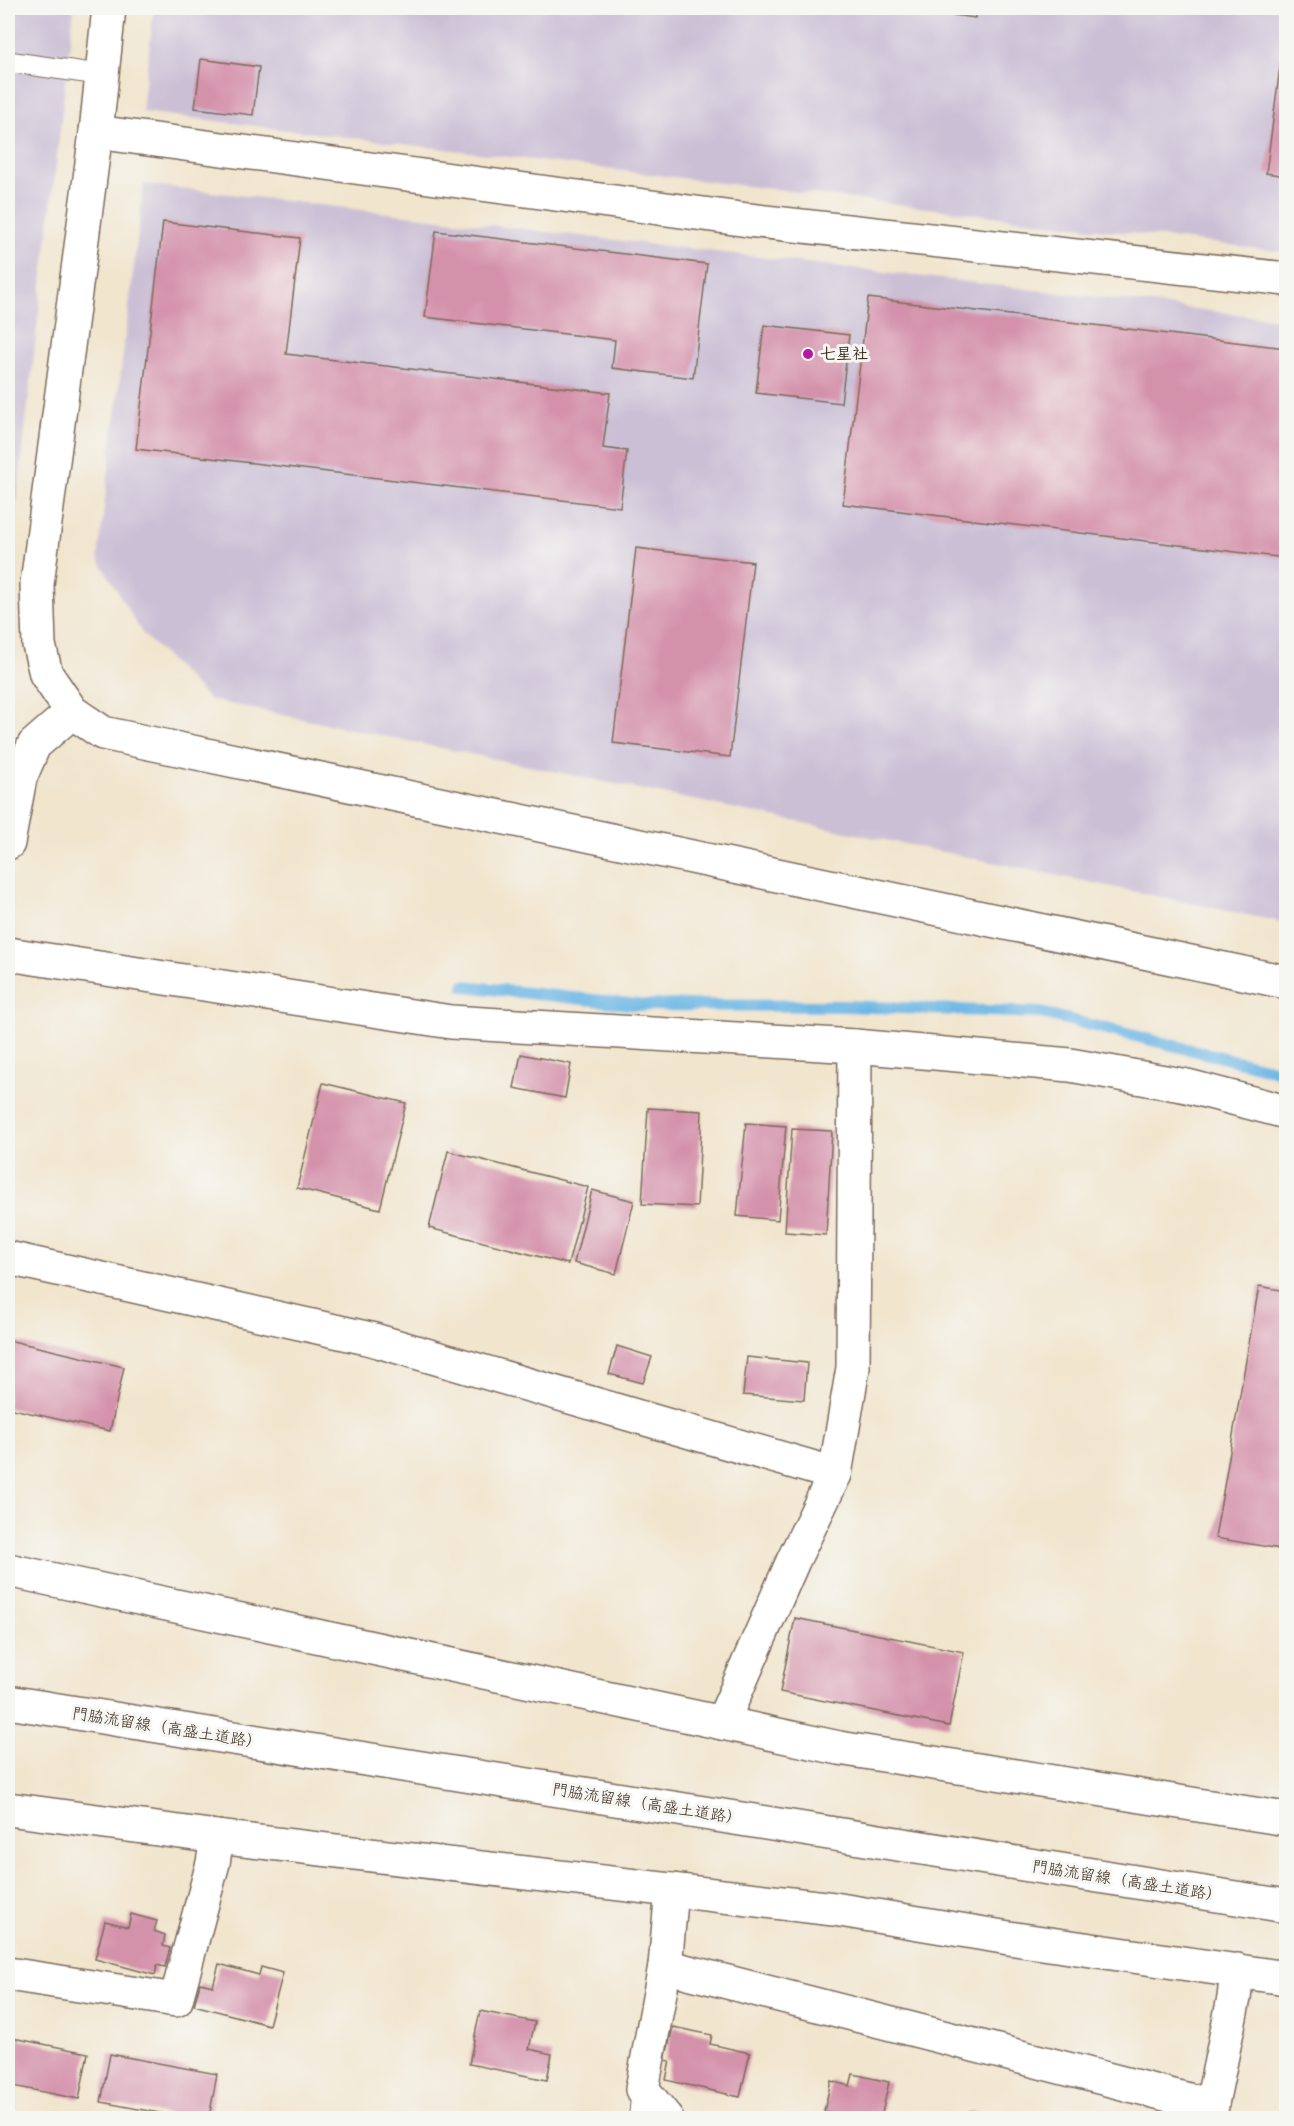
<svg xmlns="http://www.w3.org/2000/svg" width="1294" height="2126" viewBox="0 0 1294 2126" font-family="'Architects Daughter','Klee One',sans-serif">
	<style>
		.industrial { fill: #cbbfd5 }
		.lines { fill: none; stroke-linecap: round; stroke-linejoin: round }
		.stream { stroke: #6cb6e5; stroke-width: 12 }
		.building { fill: #d491aa }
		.lane-casing { stroke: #7b6b5c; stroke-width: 22 }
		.street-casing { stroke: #7b6b5c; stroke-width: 36 }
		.secondary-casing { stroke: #7b6b5c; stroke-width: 36 }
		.lane { stroke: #fff; stroke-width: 20 }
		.street { stroke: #fff; stroke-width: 33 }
		.secondary { stroke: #fff; stroke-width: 33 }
		.poi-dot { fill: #b5179e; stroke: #f6f6f2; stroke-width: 2 }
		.labels { text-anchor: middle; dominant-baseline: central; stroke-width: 6; stroke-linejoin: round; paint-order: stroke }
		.poi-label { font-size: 16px; font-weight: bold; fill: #3b2a1e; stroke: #f6f6f2; text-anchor: start }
		.street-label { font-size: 16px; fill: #3b2a1e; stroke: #f6f6f2 }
	</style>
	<rect width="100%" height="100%" fill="#f6f6f2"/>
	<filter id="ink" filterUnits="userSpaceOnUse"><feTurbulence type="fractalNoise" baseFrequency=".0167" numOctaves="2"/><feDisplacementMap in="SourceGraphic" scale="12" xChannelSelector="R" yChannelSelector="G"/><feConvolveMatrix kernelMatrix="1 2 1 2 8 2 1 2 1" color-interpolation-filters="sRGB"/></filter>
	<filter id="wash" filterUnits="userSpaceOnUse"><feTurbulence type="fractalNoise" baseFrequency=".008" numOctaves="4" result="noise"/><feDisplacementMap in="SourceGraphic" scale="24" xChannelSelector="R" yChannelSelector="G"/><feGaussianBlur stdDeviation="1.35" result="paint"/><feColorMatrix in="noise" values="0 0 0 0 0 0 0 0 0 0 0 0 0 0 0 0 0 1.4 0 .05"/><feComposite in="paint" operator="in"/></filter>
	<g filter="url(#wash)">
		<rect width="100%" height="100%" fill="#f1e5ce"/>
		<!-- industrial -->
		<g class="industrial">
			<polygon points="8,8 74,8 8,578"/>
			<polygon points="154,8 1286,8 1286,252 142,112"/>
			<polygon points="144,184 1286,320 1286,923 210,700 142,633 98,558"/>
		</g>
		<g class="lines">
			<!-- stream -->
			<polyline class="stream" points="464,986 639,1005 844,1006 1041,1013 1286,1073"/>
		</g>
		<g id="blocks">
			<!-- building -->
			<g class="building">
				<polygon points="902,8 976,8 975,18"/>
				<polygon points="1285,30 1286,30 1286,176 1266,173"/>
				<polygon points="201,59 259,67 253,115 195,108"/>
				<polygon points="163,222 300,238 286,354 610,393 603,448 627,451 620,507 136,449"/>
				<polygon points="436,231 707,264 693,378 612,368 615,340 425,317"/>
				<polygon points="868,298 1286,348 1286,558 843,504"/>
				<polygon points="764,325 849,335 841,403 756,393"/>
				<polygon points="636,548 753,562 730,757 613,743"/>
				<polygon points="521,1054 571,1064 565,1098 514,1088"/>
				<polygon points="323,1083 406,1103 380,1209 297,1188"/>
				<polygon points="648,1108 702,1111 697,1207 642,1204"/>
				<polygon points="746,1123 786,1126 778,1220 737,1216"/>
				<polygon points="792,1129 832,1131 826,1235 785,1232"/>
				<polygon points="448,1151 588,1187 568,1264 429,1228"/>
				<polygon points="592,1190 634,1201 616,1274 574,1263"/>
				<polygon points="1259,1286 1286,1291 1286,1550 1215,1538"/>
				<polygon points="8,1340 124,1367 110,1431 8,1408"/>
				<polygon points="617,1346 652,1357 643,1383 609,1374"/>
				<polygon points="747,1357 807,1363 804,1400 743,1395"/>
				<polygon points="795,1618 964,1652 949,1726 780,1692"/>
				<polygon points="131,1914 157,1921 154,1931 165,1935 163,1946 170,1948 165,1967 157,1965 155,1975 95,1959 105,1921 128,1927"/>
				<polygon points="219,1964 259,1975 261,1967 283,1973 269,2025 194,2005 200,1983 213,1986"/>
				<polygon points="480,2011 535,2022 529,2049 552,2054 547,2080 469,2064"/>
				<polygon points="673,2027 712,2035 710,2044 750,2053 740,2097 666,2080 670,2061 665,2060"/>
				<polygon points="8,2037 88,2053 79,2099 8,2085"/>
				<polygon points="110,2054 217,2074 209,2118 186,2118 101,2102"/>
				<polygon points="853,2074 889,2082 881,2118 858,2118 824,2111 831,2081 850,2086"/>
				<polygon points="969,2111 997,2118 968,2118"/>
			</g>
		</g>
	</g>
	<g filter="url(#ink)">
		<use href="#blocks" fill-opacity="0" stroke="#7b6b5c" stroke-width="1.5"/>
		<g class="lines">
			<defs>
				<g id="lane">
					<polyline points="11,62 102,75"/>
					<polyline points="639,2118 642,2089"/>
				</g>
				<g id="street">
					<polyline points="96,132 748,220 1286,279"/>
					<polyline points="8,954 451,1022 855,1046 1070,1065 1187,1086 1286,1112"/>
					<polyline points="8,1258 371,1339 835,1474"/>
					<polyline points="8,1570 839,1748 1286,1819"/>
					<polyline points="722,1723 793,1561 835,1474 853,1368 855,1046"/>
					<polyline points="8,1809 217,1837 834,1909 1015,1939 1286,1978"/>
					<polyline points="665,1966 1212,2106"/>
					<polyline points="8,1974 176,2000 213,1863 217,1837"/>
					<polyline points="666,2118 642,2089 665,1966 672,1890"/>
					<polyline points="1209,2118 1234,1998 1237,1970"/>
				</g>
				<g id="secondary">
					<polyline points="109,8 96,132 37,584 39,645 46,674 72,712 103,733 140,741 1286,982"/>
					<polyline points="8,843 20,778 34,745 72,712"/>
					<polyline points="8,1702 1286,1906"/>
				</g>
			</defs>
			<!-- lane casing -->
			<use href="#lane" class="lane-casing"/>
			<!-- street casing -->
			<use href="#street" class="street-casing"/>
			<!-- secondary casing -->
			<use href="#secondary" class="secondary-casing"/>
			<!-- lane -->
			<use href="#lane" class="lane"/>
			<!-- street -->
			<use href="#street" class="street"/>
			<!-- secondary -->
			<use href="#secondary" class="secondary"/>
		</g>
	</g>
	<!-- markers -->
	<circle class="poi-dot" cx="808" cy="354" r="6"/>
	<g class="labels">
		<!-- poi labels -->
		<g class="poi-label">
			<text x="820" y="354">七星社</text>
		</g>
		<!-- street labels -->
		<g class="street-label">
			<text transform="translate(167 1728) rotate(9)">門脇流留線（高盛土道路）</text>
			<text transform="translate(647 1804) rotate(9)">門脇流留線（高盛土道路）</text>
			<text transform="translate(1127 1881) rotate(9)">門脇流留線（高盛土道路）</text>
		</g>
	</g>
	<!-- margin -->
	<rect width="1294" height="2126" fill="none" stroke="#f6f6f2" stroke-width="30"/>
</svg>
